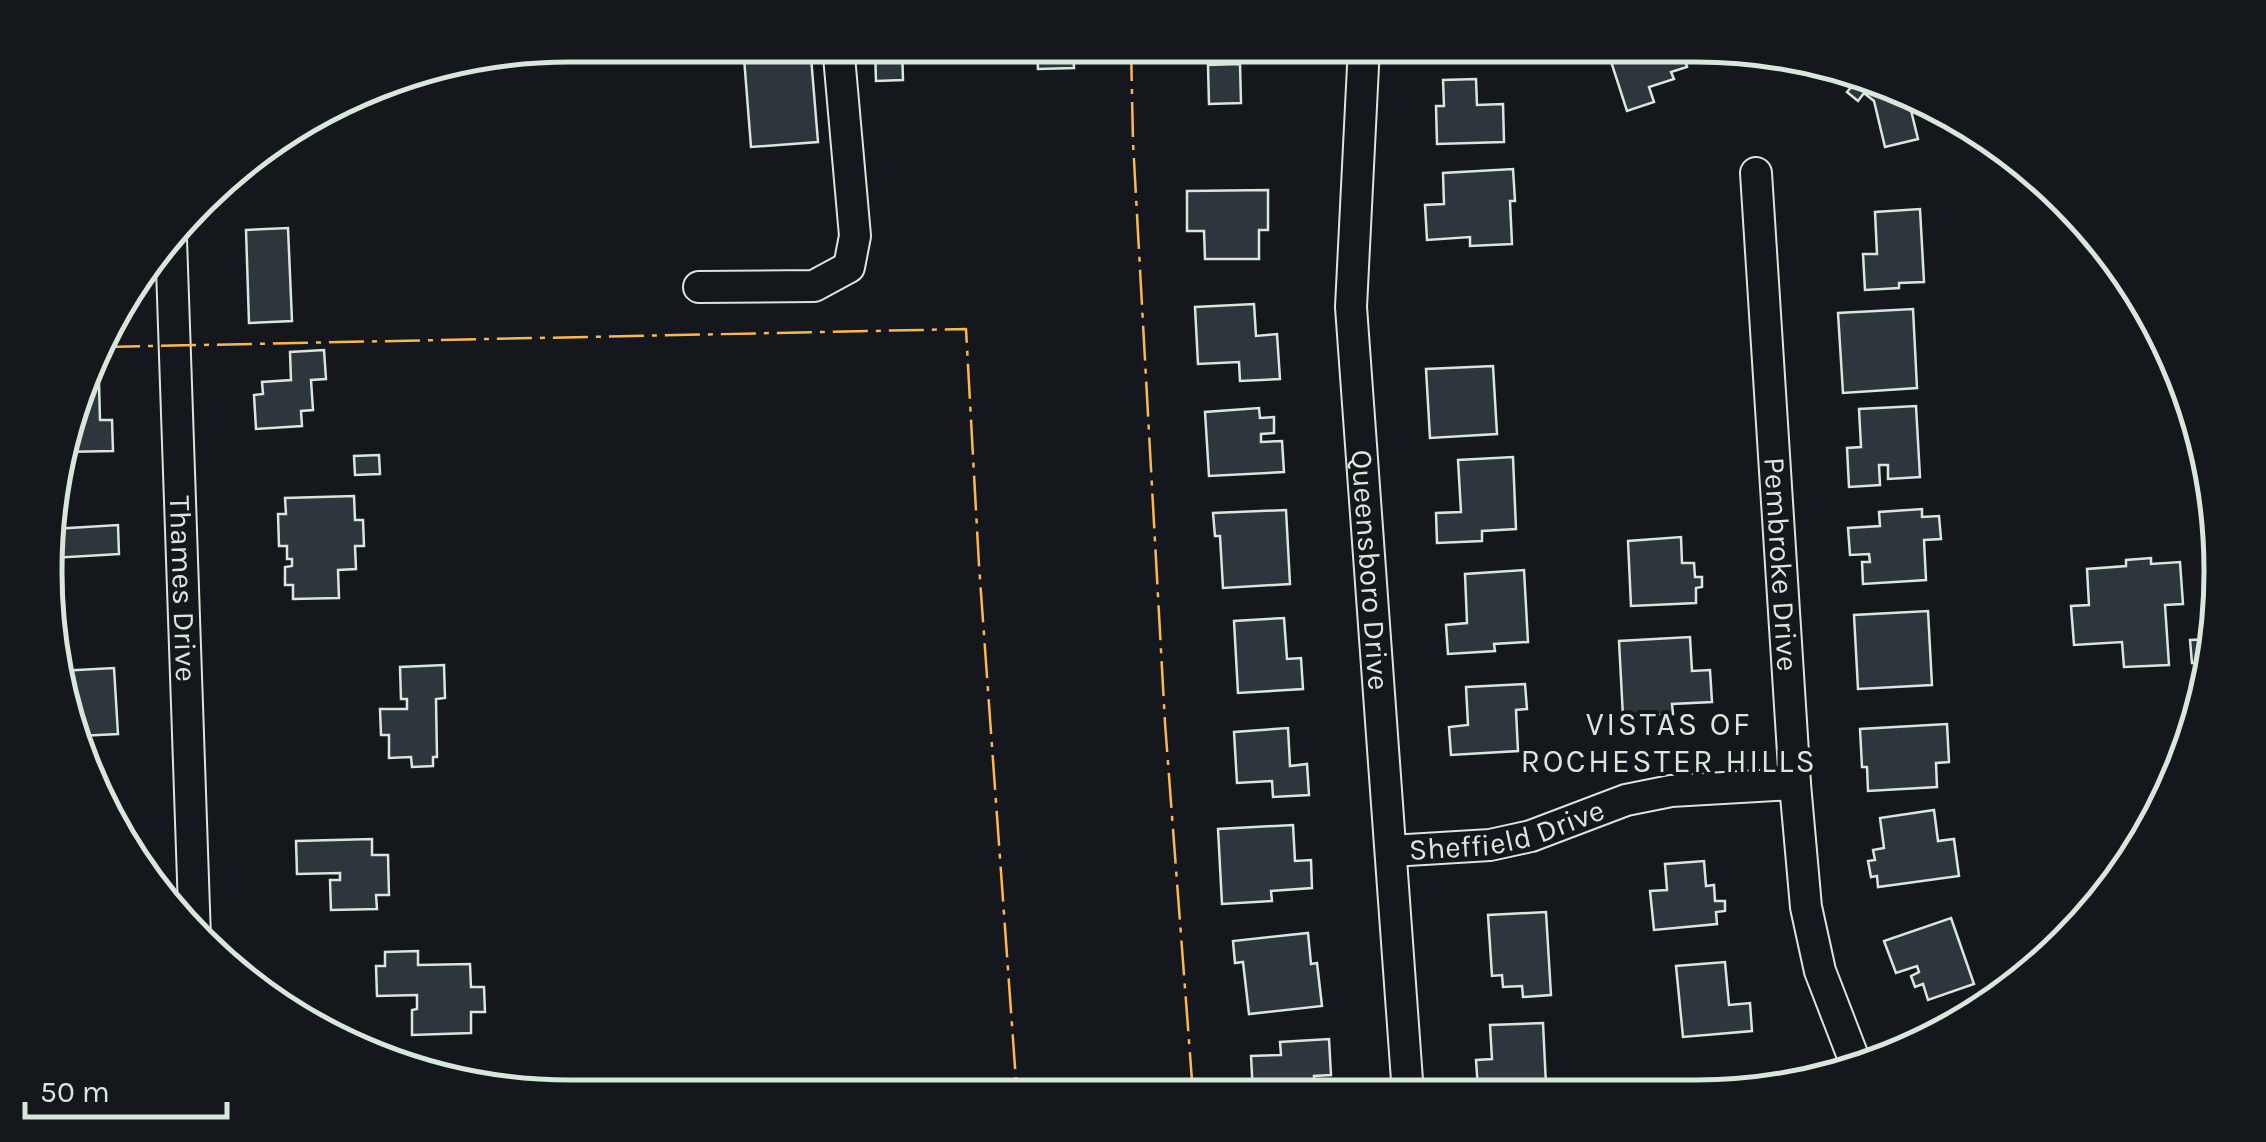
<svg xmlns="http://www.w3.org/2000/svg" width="2266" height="1142" viewBox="0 0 2266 1142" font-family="Karla,sans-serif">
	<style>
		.building { fill: #2c363c; stroke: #d8e6dc; stroke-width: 2.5 }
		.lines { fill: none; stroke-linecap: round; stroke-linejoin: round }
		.minor-casing { stroke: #d8e6dc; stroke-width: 34 }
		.minor { stroke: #14181c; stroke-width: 30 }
		.power { stroke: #ffb74d; stroke-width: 2.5; stroke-dasharray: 35 8 5 8; stroke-linecap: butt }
		.labels { text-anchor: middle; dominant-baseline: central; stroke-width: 8; stroke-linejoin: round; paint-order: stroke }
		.street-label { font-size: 30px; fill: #d8e6dc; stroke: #14181c }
		.neighbourhood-label { font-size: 32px; letter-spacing: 2.5px; fill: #d8e6dc; stroke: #14181c }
		.rim { fill: none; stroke: #d8e6dc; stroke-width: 5 }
	</style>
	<rect width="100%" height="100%" fill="#14181c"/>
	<!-- building -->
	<g class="building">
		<polygon points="743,45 810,45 818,142 751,147"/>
		<polygon points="1037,45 1073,45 1074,68 1038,69"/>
		<polygon points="1432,46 1516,46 1516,47 1433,49"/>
		<polygon points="1606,46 1681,46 1687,67 1671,72 1674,79 1649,87 1654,102 1627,111"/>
		<polygon points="902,47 903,80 876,81 875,48"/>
		<polygon points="1240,64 1241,103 1209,104 1208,65"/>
		<polygon points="1842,77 1907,94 1918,139 1885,147 1874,101 1864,93 1858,101 1847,92 1853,85"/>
		<polygon points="1476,79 1477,105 1503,104 1504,142 1437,144 1436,106 1444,106 1443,80"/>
		<polygon points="1513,169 1515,201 1510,201 1512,244 1470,246 1470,237 1427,240 1425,205 1444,204 1443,173"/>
		<polygon points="1268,190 1268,230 1259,230 1259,259 1205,259 1204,231 1187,231 1187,191"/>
		<polygon points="1920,209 1924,282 1899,283 1899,288 1865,290 1863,254 1877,254 1875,212"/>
		<polygon points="288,228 292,321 249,323 246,230"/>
		<polygon points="1254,304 1256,336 1277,334 1280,379 1240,381 1239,362 1198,364 1195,307"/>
		<polygon points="1913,309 1917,388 1843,393 1838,313"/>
		<polygon points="324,350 326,379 311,380 313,410 301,411 302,426 256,429 254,395 263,394 262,382 291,380 290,352"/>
		<polygon points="1493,366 1497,434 1430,438 1426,369"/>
		<polygon points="99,383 100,420 112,420 113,451 62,452 90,384"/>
		<polygon points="1916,406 1920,477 1888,479 1888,465 1879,465 1880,485 1849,487 1847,448 1861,447 1859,409"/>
		<polygon points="1259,408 1260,418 1274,417 1274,433 1261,434 1261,442 1282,441 1284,472 1209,476 1205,412"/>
		<polygon points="379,455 380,474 355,475 354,456"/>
		<polygon points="1513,457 1516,529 1482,531 1482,541 1437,543 1436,513 1461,512 1458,460"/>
		<polygon points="354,496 355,520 363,520 364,546 355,546 356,569 338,570 339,598 293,599 293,585 285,585 285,567 292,566 292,559 287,559 287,546 279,546 278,514 286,514 285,498"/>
		<polygon points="1922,509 1922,517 1939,516 1941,539 1924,540 1926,580 1863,584 1862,562 1870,562 1869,554 1850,555 1848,528 1880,526 1879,512"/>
		<polygon points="1286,510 1290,584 1223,588 1220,536 1215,536 1213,513"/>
		<polygon points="118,525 119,554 52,558 53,529"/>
		<polygon points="1681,537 1682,563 1694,563 1695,577 1702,577 1702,587 1696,588 1696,603 1631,606 1628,541"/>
		<polygon points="2151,558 2151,564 2180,562 2183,604 2165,605 2169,665 2124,667 2122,642 2074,645 2071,606 2089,605 2087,569 2126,566 2126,560"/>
		<polygon points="1524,570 1528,642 1494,644 1495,651 1448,654 1446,625 1467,623 1465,574"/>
		<polygon points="1928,611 1932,685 1858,689 1854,615"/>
		<polygon points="1284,618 1287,659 1301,658 1303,689 1238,693 1234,621"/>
		<polygon points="1690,637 1692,671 1710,670 1712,702 1672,704 1673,714 1623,717 1619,641"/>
		<polygon points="2211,639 2205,663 2192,663 2190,640"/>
		<polygon points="444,665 445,698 436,699 437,757 433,757 433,766 412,767 411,757 389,758 389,735 381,735 380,709 407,709 407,699 401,699 400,667"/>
		<polygon points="114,668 118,734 79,736 59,671"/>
		<polygon points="1525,684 1527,709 1516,710 1518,751 1451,755 1449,727 1468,725 1466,687"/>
		<polygon points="1947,724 1949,762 1936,763 1937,787 1868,791 1867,767 1862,767 1860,729"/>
		<polygon points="1288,728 1290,766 1307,764 1309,795 1273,797 1272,781 1237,783 1234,732"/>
		<polygon points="1934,810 1938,841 1954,839 1959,876 1878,887 1877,876 1871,877 1868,861 1875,860 1873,850 1884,848 1880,818"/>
		<polygon points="1293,825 1295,861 1311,860 1312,888 1271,891 1272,901 1222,904 1218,829"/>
		<polygon points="372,839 372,855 388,855 389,895 376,895 377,909 331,910 330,880 340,880 340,873 297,874 296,841"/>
		<polygon points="1704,861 1706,886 1714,885 1715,901 1725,901 1725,911 1716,912 1717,924 1654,930 1650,891 1667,890 1665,864"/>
		<polygon points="1546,912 1551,995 1523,997 1522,986 1503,987 1502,975 1492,976 1488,915"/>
		<polygon points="1951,918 1974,984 1928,1000 1923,984 1915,987 1911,976 1919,972 1917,966 1896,973 1884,941"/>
		<polygon points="1308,933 1311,964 1317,963 1322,1006 1249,1014 1243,962 1235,963 1233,941"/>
		<polygon points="418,951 418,965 470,964 471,987 484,987 485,1012 471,1012 471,1033 412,1035 412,1010 417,1009 417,995 377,996 376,966 385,966 385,952"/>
		<polygon points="1725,962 1729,1005 1750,1003 1752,1031 1683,1037 1676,966"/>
		<polygon points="1988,999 1990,1003 1942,1031 1939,1025"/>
		<polygon points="1543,1023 1546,1085 1478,1089 1476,1060 1492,1059 1490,1025"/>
		<polygon points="1329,1039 1331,1075 1314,1076 1315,1094 1253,1094 1251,1056 1281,1055 1280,1042"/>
	</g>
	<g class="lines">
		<defs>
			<g id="minor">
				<path id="s1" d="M1364 46 1351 307 1408 1094"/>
				<path id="s2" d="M1756 173 1795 784 1806 907 1820 971 1857 1067"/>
				<path id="s3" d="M171 239 195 938"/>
				<polyline points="699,287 814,286 849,267 855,236 838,45"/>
				<path id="s4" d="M1391 851 1490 845 1531 836 1626 800 1671 791 1795 784"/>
			</g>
		</defs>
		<!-- minor casing -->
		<use href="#minor" class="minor-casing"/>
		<!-- minor -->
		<use href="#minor" class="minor"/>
		<!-- power -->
		<g class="power">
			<polyline points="1131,46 1133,142 1165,723 1193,1094"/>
			<polyline points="105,347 966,329 979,565 1017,1095"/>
		</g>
	</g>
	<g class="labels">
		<!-- street labels -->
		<g class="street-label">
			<text stroke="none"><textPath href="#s2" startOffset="392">Pembroke Drive</textPath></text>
			<text stroke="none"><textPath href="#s1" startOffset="525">Queensboro Drive</textPath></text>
			<text stroke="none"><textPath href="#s3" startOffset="350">Thames Drive</textPath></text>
			<text stroke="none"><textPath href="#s4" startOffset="118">Sheffield Drive</textPath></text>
		</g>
		<!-- neighbourhood labels -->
		<g class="neighbourhood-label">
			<text x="1669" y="724">VISTAS OF<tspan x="1669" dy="37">ROCHESTER HILLS</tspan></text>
		</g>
	</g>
	<!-- crop -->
	<path d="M0 0H2266V1142H0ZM570 62H1696A508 508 0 0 1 2204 570V572A508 508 0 0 1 1696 1080H570A508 508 0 0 1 62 572V570A508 508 0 0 1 570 62Z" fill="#14181c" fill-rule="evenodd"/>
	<path class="rim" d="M570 62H1696A508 508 0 0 1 2204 570V572A508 508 0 0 1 1696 1080H570A508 508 0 0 1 62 572V570A508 508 0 0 1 570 62Z"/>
	<!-- scale -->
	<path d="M25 1102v15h202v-15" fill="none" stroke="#d8e6dc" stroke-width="5"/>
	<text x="40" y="1102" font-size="30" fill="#d8e6dc" stroke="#14181c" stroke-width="8" paint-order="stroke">50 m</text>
</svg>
